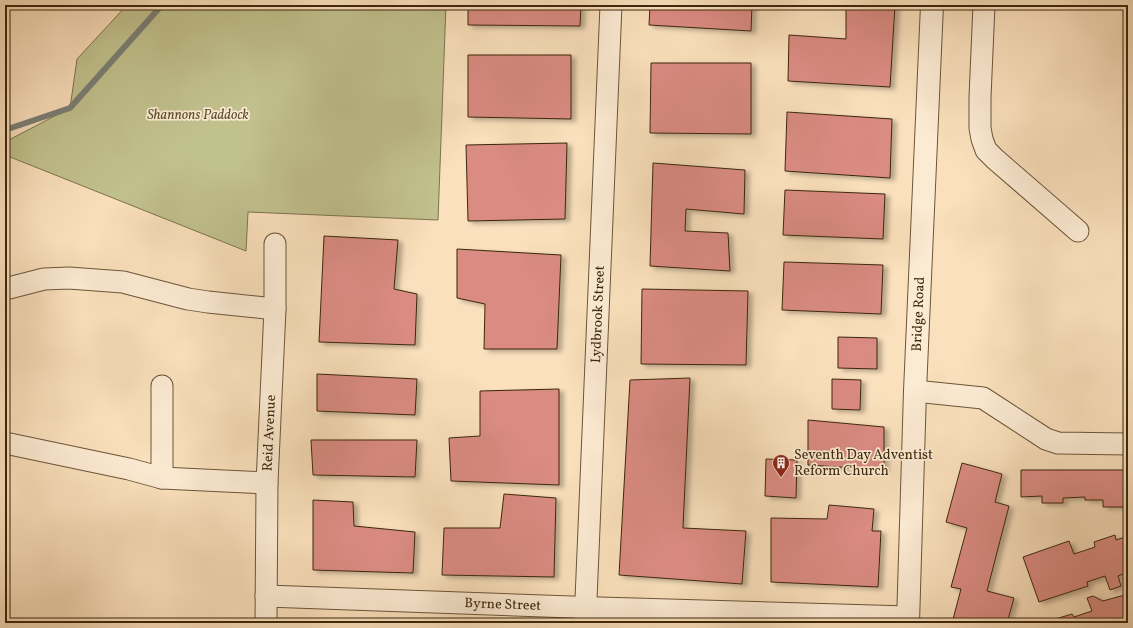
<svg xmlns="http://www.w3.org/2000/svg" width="1133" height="628" viewBox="0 0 1133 628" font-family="Vollkorn,serif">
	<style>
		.green { fill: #c1c18e; stroke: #7e744e }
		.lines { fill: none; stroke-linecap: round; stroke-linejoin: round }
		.stream { stroke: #7a7f76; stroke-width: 6 }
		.building { fill: #da8b82; stroke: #3c270d; filter: url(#shadow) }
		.minor-casing { stroke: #6c5539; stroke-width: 23 }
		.tertiary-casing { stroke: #6c5539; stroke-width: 24 }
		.minor { stroke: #fcebd3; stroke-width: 21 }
		.tertiary { stroke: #fcebd3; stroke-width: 22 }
		.labels { text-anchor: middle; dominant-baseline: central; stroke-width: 3.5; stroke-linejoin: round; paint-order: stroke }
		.park-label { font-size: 14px; font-style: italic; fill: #5d4e2d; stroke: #fcebd3 }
		.street-label { font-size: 14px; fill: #3c270d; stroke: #fcebd3 }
		.poi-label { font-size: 14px; fill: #3c270d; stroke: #fcebd3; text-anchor: start }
	</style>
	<defs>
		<filter id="shadow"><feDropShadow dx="4.5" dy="2.5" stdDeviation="2" flood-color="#0004"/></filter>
	</defs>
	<rect width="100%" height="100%" fill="#fae0bc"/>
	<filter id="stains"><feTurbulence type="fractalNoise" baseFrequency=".005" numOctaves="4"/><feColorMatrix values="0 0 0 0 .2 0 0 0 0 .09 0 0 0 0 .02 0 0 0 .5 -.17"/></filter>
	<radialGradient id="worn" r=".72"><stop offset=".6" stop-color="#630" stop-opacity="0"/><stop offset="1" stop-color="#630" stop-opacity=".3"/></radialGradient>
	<!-- green -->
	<polygon class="green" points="127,5 446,5 438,220 248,212 246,251 5,155 5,142 70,108 77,59"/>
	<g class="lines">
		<!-- stream -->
		<polyline class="stream" points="5,130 70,108 162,5"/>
	</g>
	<!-- building -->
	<g class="building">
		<polygon points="468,5 581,5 580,26 468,25"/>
		<polygon points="650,5 752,5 751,31 649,25"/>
		<polygon points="846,5 895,5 890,87 788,81 789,35 846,39"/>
		<polygon points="468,55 571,55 571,119 468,117"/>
		<polygon points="651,63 751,63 751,134 650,133"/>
		<polygon points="787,112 892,119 890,178 785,171"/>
		<polygon points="567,143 565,219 468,221 466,145"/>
		<polygon points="653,163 745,170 744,214 686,209 685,231 728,233 730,271 650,266"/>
		<polygon points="785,190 885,194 883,239 783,235"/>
		<polygon points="324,236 398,240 394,289 417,294 415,345 319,342"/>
		<polygon points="457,249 561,255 557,349 484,349 485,304 457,298"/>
		<polygon points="784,262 883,265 881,314 782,310"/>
		<polygon points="642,289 748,291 746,365 641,364"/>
		<polygon points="838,337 877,338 877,369 838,368"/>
		<polygon points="317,374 417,379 415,415 317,411"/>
		<polygon points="690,378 683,528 746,531 742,584 619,575 630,380"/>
		<polygon points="832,379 861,380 860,410 832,409"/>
		<polygon points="559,389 559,485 451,481 449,438 480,436 480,391"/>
		<polygon points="808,420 884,427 884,470 808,465"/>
		<polygon points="311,440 417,440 415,477 313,475"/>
		<polygon points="766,459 797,460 796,498 765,496"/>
		<polygon points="962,463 1002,474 995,502 1009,506 987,591 1014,598 1007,623 952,623 961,589 951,587 967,528 946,522"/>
		<polygon points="1021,470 1128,470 1128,507 1103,507 1103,500 1085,500 1085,497 1063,498 1063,503 1042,503 1042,496 1021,497"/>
		<polygon points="504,494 556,498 554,577 442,575 444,528 500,528"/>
		<polygon points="313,500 353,502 354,526 415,532 413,573 313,570"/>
		<polygon points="829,505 874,509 872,531 881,531 878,587 771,582 771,518 827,519"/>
		<polygon points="1115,535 1116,540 1128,536 1128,572 1118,576 1121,586 1110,590 1105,576 1087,582 1088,586 1039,602 1023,557 1069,541 1074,554 1095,547 1094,542"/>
		<polygon points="1128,594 1128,623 1042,623 1072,614 1074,617 1092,611 1087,598 1093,596 1103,601"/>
	</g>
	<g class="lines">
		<defs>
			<g id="minor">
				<polyline points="984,5 980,97 980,128 982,139 986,150 995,159 1078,231"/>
				<polyline points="5,289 44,279 69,278 123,282 188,299 208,302 275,309"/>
				<polyline points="915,391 983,398 1046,439 1058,443 1128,444"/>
				<polyline points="5,443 129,469 162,478 267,483"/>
				<polyline points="162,478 162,386"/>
				<path id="s1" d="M266 596 600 608 908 617"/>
				<path id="s2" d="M266 623 267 483 275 309V244"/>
				<path id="s3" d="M585 623 611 5"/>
			</g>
			<g id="tertiary">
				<path id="s4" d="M908 623 915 391 932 5"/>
			</g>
		</defs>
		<!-- minor casing -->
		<use href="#minor" class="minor-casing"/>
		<!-- tertiary casing -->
		<use href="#tertiary" class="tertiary-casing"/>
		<!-- minor -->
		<use href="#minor" class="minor"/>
		<!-- tertiary -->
		<use href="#tertiary" class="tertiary"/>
	</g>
	<!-- icons -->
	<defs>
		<symbol id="building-pin" viewBox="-11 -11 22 30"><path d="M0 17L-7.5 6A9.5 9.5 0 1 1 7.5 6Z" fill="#8f2418" stroke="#fcebd3"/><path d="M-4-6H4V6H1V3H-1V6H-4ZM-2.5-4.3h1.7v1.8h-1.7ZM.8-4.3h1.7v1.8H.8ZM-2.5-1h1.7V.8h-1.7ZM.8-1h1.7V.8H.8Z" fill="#fff"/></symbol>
	</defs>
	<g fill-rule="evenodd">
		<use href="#building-pin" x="771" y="453" width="20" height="27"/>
	</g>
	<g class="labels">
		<!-- park labels -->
		<g class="park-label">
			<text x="198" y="115">Shannons Paddock</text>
		</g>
		<!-- street labels -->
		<g class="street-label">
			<text stroke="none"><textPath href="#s3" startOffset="309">Lydbrook Street</textPath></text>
			<text stroke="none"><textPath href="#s4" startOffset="309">Bridge Road</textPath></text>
			<text stroke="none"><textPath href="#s2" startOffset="190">Reid Avenue</textPath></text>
			<text stroke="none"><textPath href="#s1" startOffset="237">Byrne Street</textPath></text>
		</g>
		<!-- poi labels -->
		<g class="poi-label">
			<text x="794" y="455">Seventh Day Adventist<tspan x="794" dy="16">Reform Church</tspan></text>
		</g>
	</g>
	<!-- margin -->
	<rect width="1133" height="628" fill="none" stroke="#fae0bc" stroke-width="20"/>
	<rect x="6" y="6" width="1121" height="616" fill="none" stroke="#3c270d" stroke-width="2"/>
	<rect x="10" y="10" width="1113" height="608" fill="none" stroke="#3c270d"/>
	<rect width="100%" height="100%" filter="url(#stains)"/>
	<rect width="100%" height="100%" fill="url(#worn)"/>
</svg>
